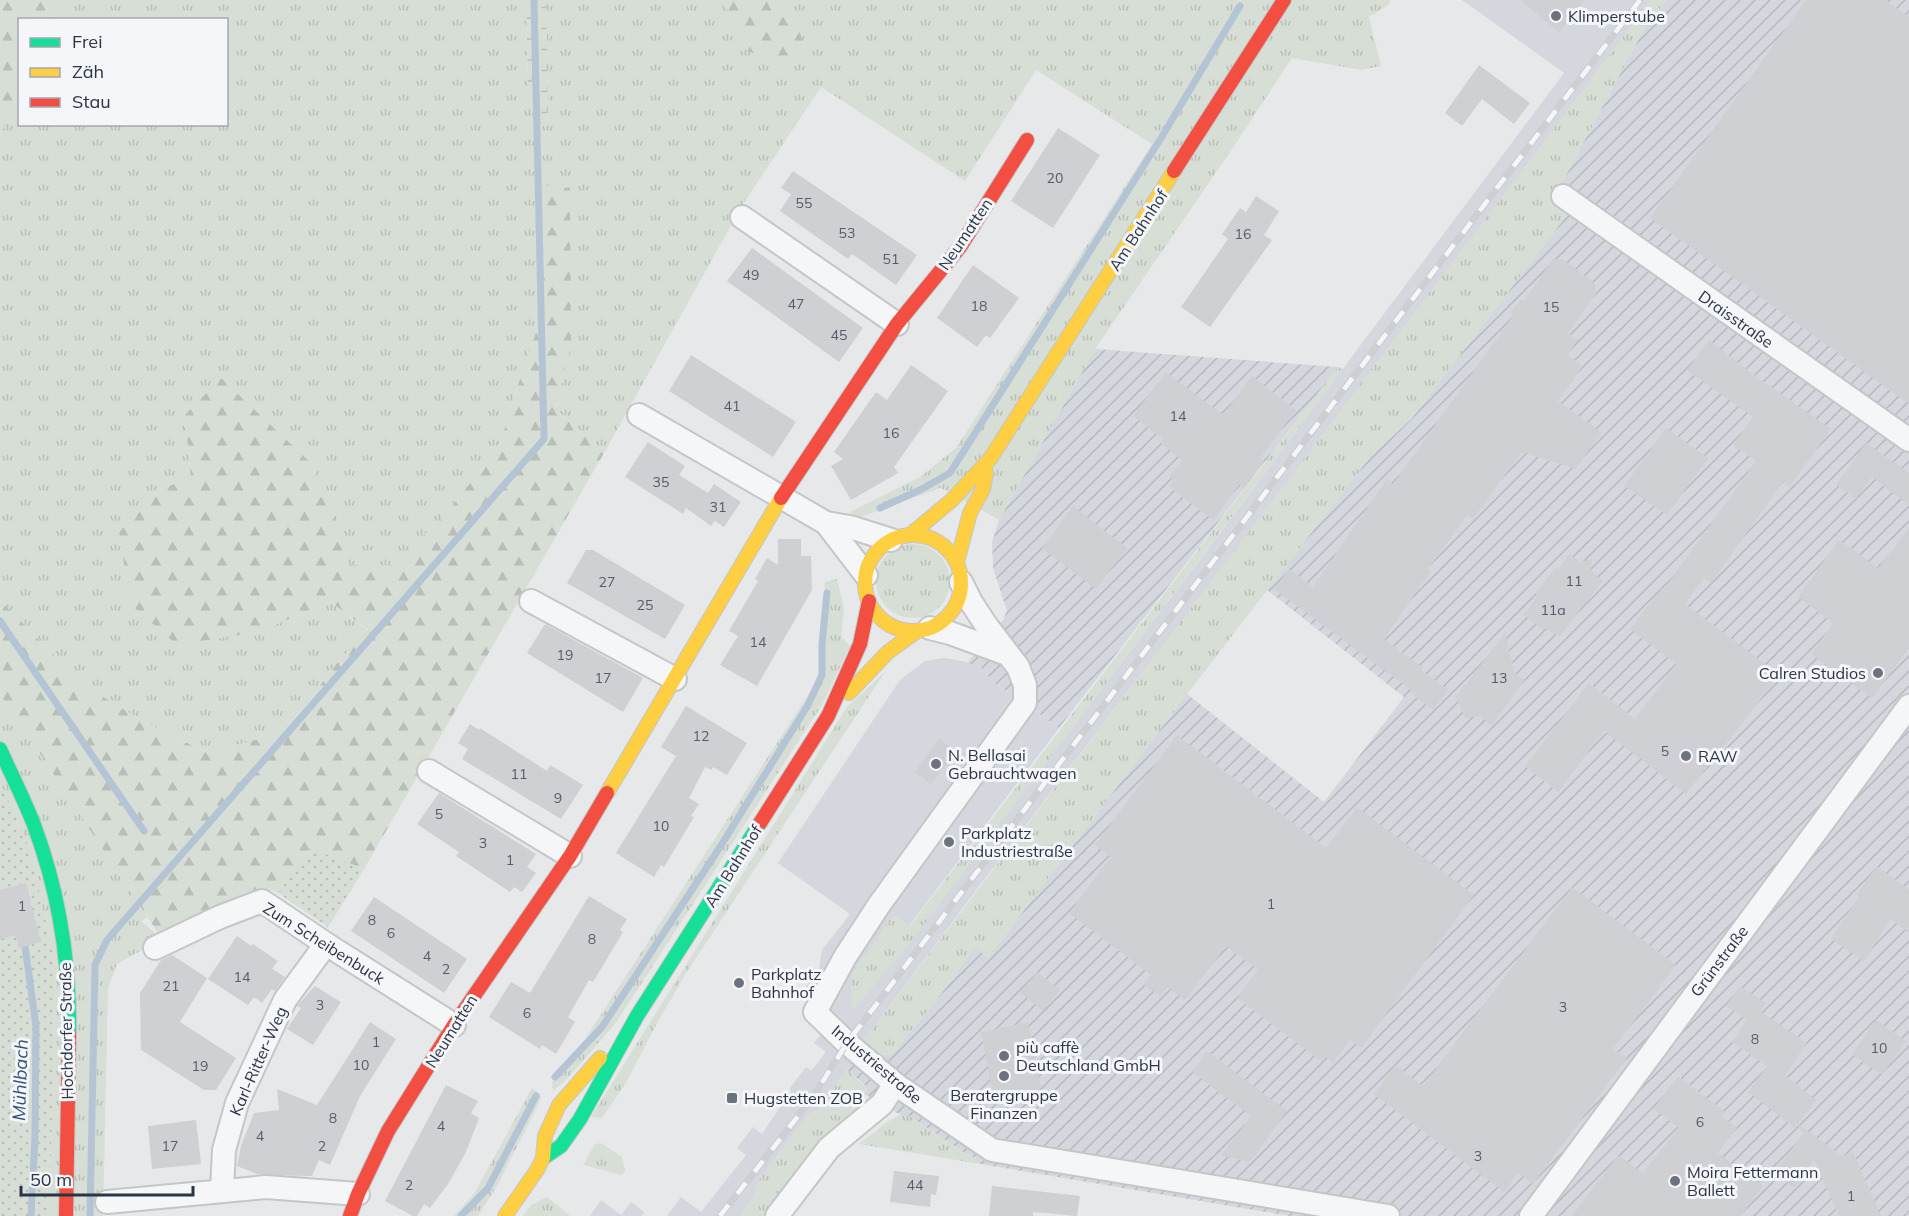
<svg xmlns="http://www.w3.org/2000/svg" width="1909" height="1216" viewBox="0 0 1909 1216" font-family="Mulish,sans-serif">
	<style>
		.built { fill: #d4d7dd }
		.industrial { fill: url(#industrial-furrows) }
		.grass { fill: url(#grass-tufts) }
		.forest { fill: url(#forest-firs) }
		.wetland { fill: url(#wetland-marsh) }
		.park { fill: url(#park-dots) }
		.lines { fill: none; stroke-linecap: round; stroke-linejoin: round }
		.stream { stroke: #b4c4d5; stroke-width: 7 }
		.building { fill: #ced0d3 }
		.street-casing { stroke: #c4c6c8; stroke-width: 26 }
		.fast-casing { stroke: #c4c6c8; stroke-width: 16 }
		.slow-casing { stroke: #c4c6c8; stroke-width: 16 }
		.jam-casing { stroke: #c4c6c8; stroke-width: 16 }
		.street { stroke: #f5f6f7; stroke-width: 22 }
		.fast { stroke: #16e098; stroke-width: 14 }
		.slow { stroke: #ffcf43; stroke-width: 14 }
		.jam { stroke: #f24e42; stroke-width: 14 }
		.rail-casing { stroke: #cecfd2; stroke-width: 7 }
		.rail { stroke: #f4f6f9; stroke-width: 4.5; stroke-dasharray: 14; stroke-linecap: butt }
		.poi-dot { fill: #6c737f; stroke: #f4f6f9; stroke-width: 2 }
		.labels { text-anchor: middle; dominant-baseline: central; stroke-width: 6; stroke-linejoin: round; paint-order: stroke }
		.number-label { font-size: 14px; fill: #545c69 }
		.poi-label { font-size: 16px; fill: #2b3445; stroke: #f4f6f9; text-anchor: start }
		.street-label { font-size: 16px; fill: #2b3445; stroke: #f4f6f9 }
		.water-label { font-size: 18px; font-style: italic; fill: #34527a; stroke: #f4f6f9 }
	</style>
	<defs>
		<pattern id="industrial-furrows" width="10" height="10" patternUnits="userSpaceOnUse" patternTransform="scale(1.5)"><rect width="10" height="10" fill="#d4d7dd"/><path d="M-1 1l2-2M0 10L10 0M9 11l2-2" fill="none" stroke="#b6b9bf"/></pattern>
		<pattern id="grass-tufts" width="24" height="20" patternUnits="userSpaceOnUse" patternTransform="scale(1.5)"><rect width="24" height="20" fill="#d6ded6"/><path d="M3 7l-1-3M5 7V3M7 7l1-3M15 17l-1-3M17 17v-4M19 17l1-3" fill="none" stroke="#b8bfb9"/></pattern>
		<pattern id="forest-firs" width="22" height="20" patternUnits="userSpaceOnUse" patternTransform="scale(1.5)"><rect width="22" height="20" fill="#d6ded6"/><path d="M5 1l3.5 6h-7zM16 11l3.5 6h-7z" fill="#b8bfb9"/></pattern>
		<pattern id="wetland-marsh" width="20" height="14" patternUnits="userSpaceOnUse" patternTransform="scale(1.5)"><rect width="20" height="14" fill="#d6ded6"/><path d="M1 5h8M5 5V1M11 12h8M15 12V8" fill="none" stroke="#b8bfb9"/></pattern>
		<pattern id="park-dots" width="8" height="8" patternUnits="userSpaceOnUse" patternTransform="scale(1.5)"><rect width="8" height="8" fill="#d6ded6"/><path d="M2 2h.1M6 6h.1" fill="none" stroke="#b8bfb9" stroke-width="1.8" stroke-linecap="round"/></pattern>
	</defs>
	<rect width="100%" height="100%" fill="#e6e8ea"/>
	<!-- built -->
	<g class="built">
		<polygon points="1462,0 1651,0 1273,501 977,889 864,1040 847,1070 818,1110 808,1115 758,1181 753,1198 740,1216 667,1216 681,1197 701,1212 746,1155 737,1148 753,1127 762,1134 791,1091 790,1088 806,1067 811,1071 826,1052 814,1043 829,1025 815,1012 806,986 819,969 822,950 850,914 778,863 900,680 925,661 944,658 962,661 983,668 994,683 1025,703 1059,728 909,926 893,916 853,973 894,961 901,954 1229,521 1564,73"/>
		<polygon points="601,1200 621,1215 631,1202 644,1212 642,1216 590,1216"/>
	</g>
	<!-- industrial -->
	<g class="industrial">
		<polygon points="1666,0 1909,0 1909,1216 1290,1216 975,1163 976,1158 966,1154 911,1117 901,1115 866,1095 867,1088 864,1084 847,1070 864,1040 880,1055 892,1054 936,1001 975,947 988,958 1187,694 1324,802 1404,697 1267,590 1370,457 1412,418 1566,216 1559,188 1643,31"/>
		<polygon points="1095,349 1338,367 1059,728 1025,703 994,683 983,669 967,663 1003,620 1007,611 993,568 992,542 999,520"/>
	</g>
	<!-- grass -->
	<g class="grass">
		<polygon points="61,0 526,0 528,87 548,125 546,0 723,0 748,52 811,64 788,0 1391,0 1387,6 1369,17 1381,66 1362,70 1292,58 1230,152 1095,349 999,520 950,492 940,488 858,518 850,512 920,477 956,448 1152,144 1036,70 965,181 821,87 743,204 604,453 555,409 571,345 541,185 546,304 523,369 499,447 443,517 386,570 349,564 333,516 312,464 185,415 191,480 163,487 119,533 130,604 257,632 331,602 368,631 329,672 303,712 266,737 209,753 144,722 81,683 0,600 0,138 19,94 20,124 226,124 226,20 52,19"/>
		<polygon points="1651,0 1666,0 1643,31 1559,188 1566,216 1412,418 1370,457 1187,694 988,958 975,947 936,1001 892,1054 880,1055 864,1040"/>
		<polygon points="1338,367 1343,369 901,955 894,961 852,1012 851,987 853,973 893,915 910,926"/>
		<circle cx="913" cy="581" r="37"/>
		<polygon points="837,579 844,608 841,637 850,646 822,705 615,1024 567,1079 553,1091 552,1082 556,1078 554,1076 580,1047 819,678 825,582"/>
		<polygon points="885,672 688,970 656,1025 627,1081 602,1118 591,1117 847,707"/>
		<polygon points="0,693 148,917 141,921 162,939 117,964 108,988 103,1216 49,1216 56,967 0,782"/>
		<polygon points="847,1070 867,1088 866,1095 862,1103 843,1122 766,1216 740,1216 753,1198 758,1181 808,1115 818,1110"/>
		<polygon points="532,1088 540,1094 541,1099 497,1186 478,1216 454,1216 474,1194"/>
		<polygon points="901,1115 911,1117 966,1154 976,1158 975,1163 859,1144 890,1120"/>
		<polygon points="601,1143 622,1157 625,1171 622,1175 583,1165 595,1144"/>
		<polygon points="547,1197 570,1216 523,1216 531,1205"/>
	</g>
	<!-- forest -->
	<g class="forest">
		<polygon points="0,0 61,0 52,19 20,20 19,94 0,138"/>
		<polygon points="723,0 788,0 811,64 748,52"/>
		<polygon points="541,185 570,188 571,345 555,409 604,453 364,869 310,848 278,893 272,890 162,939 0,693 0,600 81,683 144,722 208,753 266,737 303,712 329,672 368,630 331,602 257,632 177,645 130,604 119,532 163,487 191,480 185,415 221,378 312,464 334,516 349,564 386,570 443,517 499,447 523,369 546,304"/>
	</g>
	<!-- wetland -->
	<polygon class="wetland" points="526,0 546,0 548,127 528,87"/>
	<!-- park -->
	<g class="park">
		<polygon points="0,782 29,848 56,967 49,1216 0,1216"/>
		<polygon points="310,848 364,869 328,927 278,893"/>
	</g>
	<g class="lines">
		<!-- stream -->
		<g class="stream">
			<polyline points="880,508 920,490 950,473 1158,143 1240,6"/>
			<polyline points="0,621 144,831"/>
			<polyline points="25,946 36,1026 35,1137 31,1216"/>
			<polyline points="555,1077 602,1027 720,847 808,705 822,675 822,644 827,593"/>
			<polyline points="90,1216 95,965 107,940 544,439 534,0"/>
			<polyline points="461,1216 488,1188 536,1096"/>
		</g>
	</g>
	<!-- building -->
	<g class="building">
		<polygon points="1520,0 1584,0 1559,32"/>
		<polygon points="1806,0 1885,0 1909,17 1909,404 1650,218"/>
		<polygon points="1479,65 1530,103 1514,124 1482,99 1462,126 1445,113"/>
		<polygon points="1058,128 1100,155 1053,228 1011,201"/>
		<polygon points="793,171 917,255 896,285 852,254 848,259 780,211 791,194 781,188"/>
		<polygon points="1256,196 1279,211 1264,235 1272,240 1210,327 1181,307 1228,239 1222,234 1240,208 1246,212"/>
		<polygon points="752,248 863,328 839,362 727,281"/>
		<polygon points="1562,259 1595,283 1596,294 1568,333 1578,340 1567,355 1583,366 1558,401 1602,433 1575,469 1522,452 1473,519 1467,515 1428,569 1431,571 1384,639 1423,668 1421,670 1448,690 1433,710 1413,695 1415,693 1274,589 1289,569 1313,587 1387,479 1393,484 1513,316 1511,313 1520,300 1525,300 1552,260"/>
		<polygon points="973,265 1019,298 990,338 986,335 977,347 937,318"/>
		<polygon points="1709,340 1750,372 1831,429 1790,486 1784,481 1711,583 1704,578 1685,604 1780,675 1686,794 1604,731 1558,792 1525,766 1589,683 1635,719 1676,664 1630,629 1662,588 1664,589 1756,461 1733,445 1753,417 1687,370"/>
		<polygon points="691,355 796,422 773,457 669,391"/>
		<polygon points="911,365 948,391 894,467 898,473 851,500 831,466 843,459 834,452 876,392 887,400"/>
		<polygon points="1166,372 1223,415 1252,376 1296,410 1260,458 1264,461 1244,489 1239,485 1213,520 1169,487 1174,481 1169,477 1182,460 1160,443 1163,439 1133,416"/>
		<polygon points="1666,428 1708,458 1667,515 1624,486"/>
		<polygon points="648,442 685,466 679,475 708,493 714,484 741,502 724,527 715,521 711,526 686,508 683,514 625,477"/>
		<polygon points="1866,443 1909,473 1909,505 1872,477 1856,499 1836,485"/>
		<polygon points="1073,506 1127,548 1096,589 1042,548"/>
		<polygon points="1909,528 1909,648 1872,698 1811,654 1833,623 1798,597 1839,540 1878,568"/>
		<polygon points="778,539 801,539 801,556 811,556 812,590 757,686 720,665 738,636 729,631 758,581 755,579 767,558 778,565"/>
		<polygon points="586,550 593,550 685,605 665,639 567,583"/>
		<polygon points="1569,554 1580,562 1592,559 1591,571 1603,580 1559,637 1547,629 1543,630 1524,615 1537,597 1536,593 1555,568 1559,569"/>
		<polygon points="545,624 643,678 623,712 527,653"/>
		<polygon points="1505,633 1515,673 1525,680 1492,725 1479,716 1465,718 1456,697"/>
		<polygon points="686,706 747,743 727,775 713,767 711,770 705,767 689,798 699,804 691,816 694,817 664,867 661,865 654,877 616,853 676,756 661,747"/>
		<polygon points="470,724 479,730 480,728 547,771 550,765 583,785 561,819 462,759 468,749 458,743"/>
		<polygon points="1177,735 1326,848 1357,807 1474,895 1361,1048 1351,1040 1333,1062 1326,1057 1322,1062 1237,998 1258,970 1226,946 1185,1000 1167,987 1160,996 1144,985 1151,975 1069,913 1111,857 1095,845"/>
		<polygon points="939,739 956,752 931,784 915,772"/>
		<polygon points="439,793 536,854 527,867 536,873 522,892 514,887 510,892 456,856 459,852 417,824"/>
		<polygon points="1877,866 1909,890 1909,933 1891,919 1864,961 1831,939 1859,896 1857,894"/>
		<polygon points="26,883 41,942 19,948 16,935 0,940 0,890"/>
		<polygon points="1572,887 1676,965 1613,1049 1627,1058 1533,1184 1518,1173 1504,1192 1374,1094 1395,1065 1423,1086"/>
		<polygon points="589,896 627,919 620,930 623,932 593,982 589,980 568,1017 575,1022 556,1054 542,1045 540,1049 489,1017 511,982 530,993"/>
		<polygon points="374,897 467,959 444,993 351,931"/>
		<polygon points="237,936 251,946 253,944 278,961 272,969 285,977 275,991 272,989 262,1003 254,997 248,1005 208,979"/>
		<polygon points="172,955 207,978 180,1022 236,1058 216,1090 204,1090 141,1050 140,993 161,960"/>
		<polygon points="1037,972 1060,990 1043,1011 1020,993"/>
		<polygon points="315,986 341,1002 313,1045 287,1029 301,1008 297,1006"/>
		<polygon points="1740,986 1766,1003 1760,1011 1807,1043 1785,1075 1816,1100 1795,1128 1748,1092 1767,1066 1732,1042 1747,1020 1726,1006"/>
		<polygon points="1876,1020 1906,1041 1882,1075 1852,1054"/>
		<polygon points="370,1022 396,1039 360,1096 330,1165 319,1160 312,1176 304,1176 257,1174 237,1166 241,1146 254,1113 279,1110 277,1089 317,1105"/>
		<polygon points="1028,1022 1041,1089 994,1099 981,1032"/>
		<polygon points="1207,1051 1287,1111 1250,1162 1221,1156 1251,1116 1192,1072"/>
		<polygon points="1678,1076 1725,1112 1722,1116 1737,1128 1718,1153 1763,1186 1741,1216 1572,1216 1618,1155 1643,1173 1679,1128 1653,1109"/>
		<polygon points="446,1085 478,1101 471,1113 479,1118 466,1152 448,1184 430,1208 424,1204 417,1216 413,1216 385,1201"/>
		<polygon points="196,1120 201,1164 152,1169 148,1126"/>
		<polygon points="1798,1124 1842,1156 1853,1152 1881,1216 1839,1216 1814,1160 1794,1188 1773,1173 1803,1134"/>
		<polygon points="894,1171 939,1176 936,1195 931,1194 930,1207 890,1202"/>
		<polygon points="992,1186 1080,1196 1077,1216 1033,1212 1033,1216 989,1216"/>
	</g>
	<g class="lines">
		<defs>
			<g id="street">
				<polyline points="1563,196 1909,440"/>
				<polyline points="742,217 897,324"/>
				<polyline points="639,415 826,523 850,527 891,540"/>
				<polyline points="826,523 866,575"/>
				<polyline points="961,582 971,602 986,625 1018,667 1025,685 1025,703 879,905 845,957 815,1012 847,1043 895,1084 992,1150 1388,1216"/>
				<polyline points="531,601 675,679"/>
				<polyline points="930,628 950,633 1007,654"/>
				<polyline points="429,771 570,856"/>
				<polyline points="155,948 220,917 262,901 326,944 454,1025"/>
				<polyline points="222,1190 224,1150 237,1103 285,1000 326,944"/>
				<polyline points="107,1202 266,1187 358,1194"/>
				<polyline points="777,1216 829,1148 882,1104 895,1084"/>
				<polyline points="1531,1216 1909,706"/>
			</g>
			<g id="fast">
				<path d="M0 749C11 774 24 799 34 825 59 892 70 963 69 1034"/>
				<polyline points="543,1158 561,1146 580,1119 637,1016 760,823"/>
			</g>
			<g id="slow">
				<circle cx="913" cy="583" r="48"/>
				<polyline points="910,535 952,500 990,459 1174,171"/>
				<polyline points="957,562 970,513 983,489 986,473"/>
				<polyline points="849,693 888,652 917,631"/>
				<polyline points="607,793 781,498"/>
				<polyline points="505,1216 537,1170 543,1158 545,1136 559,1105 600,1058"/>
			</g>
			<g id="jam">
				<polyline points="1174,171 1284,0"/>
				<polyline points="781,498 897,324 960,247 1027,140"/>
				<polyline points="760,823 828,716 860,644 869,601"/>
				<polyline points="66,1216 69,1034"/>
				<polyline points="350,1216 358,1194 388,1131 454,1025 570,856 607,793"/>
			</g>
		</defs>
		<!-- street casing -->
		<use href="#street" class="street-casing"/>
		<!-- fast casing -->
		<use href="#fast" class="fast-casing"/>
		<!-- slow casing -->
		<use href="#slow" class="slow-casing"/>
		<!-- jam casing -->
		<use href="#jam" class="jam-casing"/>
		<!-- street -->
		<use href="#street" class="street"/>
		<!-- fast -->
		<use href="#fast" class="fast"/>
		<!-- slow -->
		<use href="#slow" class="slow"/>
		<!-- jam -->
		<use href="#jam" class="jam"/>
		<defs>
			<polyline id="rail" points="720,1216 813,1097 847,1043 1640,0"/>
		</defs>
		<!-- rail casing -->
		<use href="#rail" class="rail-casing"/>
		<!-- rail -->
		<use href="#rail" class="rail"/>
	</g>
	<!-- markers -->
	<g class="poi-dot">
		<circle cx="1556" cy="16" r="6"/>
		<circle cx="1878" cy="673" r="6"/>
		<circle cx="1686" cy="756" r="6"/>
		<circle cx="936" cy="764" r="6"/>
		<circle cx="949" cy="842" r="6"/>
		<circle cx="739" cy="983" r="6"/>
		<circle cx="1004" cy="1056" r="6"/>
		<circle cx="1004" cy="1076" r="6"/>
		<rect x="726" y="1092" width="12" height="12" rx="3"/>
		<circle cx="1675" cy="1181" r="6"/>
	</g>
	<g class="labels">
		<!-- number labels -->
		<g class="number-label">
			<text x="1055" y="178">20</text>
			<text x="804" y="203">55</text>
			<text x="847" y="233">53</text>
			<text x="1243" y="234">16</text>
			<text x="891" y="259">51</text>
			<text x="751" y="275">49</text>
			<text x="796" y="304">47</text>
			<text x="979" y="306">18</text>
			<text x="1551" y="307">15</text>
			<text x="839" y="335">45</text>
			<text x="732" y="406">41</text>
			<text x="1178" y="416">14</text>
			<text x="891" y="433">16</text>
			<text x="661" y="482">35</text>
			<text x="718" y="507">31</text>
			<text x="1574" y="581">11</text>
			<text x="607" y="582">27</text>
			<text x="645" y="605">25</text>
			<text x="1553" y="610">11a</text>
			<text x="758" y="642">14</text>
			<text x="565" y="655">19</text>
			<text x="603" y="678">17</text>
			<text x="1499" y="678">13</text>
			<text x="701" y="736">12</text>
			<text x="1665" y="751">5</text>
			<text x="519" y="774">11</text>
			<text x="558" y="798">9</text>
			<text x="439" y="814">5</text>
			<text x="661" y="826">10</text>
			<text x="483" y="843">3</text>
			<text x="510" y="860">1</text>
			<text x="1271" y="904">1</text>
			<text x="22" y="906">1</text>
			<text x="372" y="920">8</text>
			<text x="391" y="933">6</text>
			<text x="592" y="939">8</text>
			<text x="427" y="956">4</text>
			<text x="446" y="969">2</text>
			<text x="242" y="977">14</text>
			<text x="171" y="986">21</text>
			<text x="320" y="1005">3</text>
			<text x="1563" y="1007">3</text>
			<text x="527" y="1013">6</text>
			<text x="1755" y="1039">8</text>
			<text x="376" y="1042">1</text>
			<text x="1879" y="1048">10</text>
			<text x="361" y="1065">10</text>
			<text x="200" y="1066">19</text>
			<text x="333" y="1118">8</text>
			<text x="1700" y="1122">6</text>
			<text x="441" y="1126">4</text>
			<text x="260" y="1136">4</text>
			<text x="170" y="1146">17</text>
			<text x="322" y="1146">2</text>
			<text x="1478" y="1156">3</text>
			<text x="409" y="1185">2</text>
			<text x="915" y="1185">44</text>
			<text x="1851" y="1196">1</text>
		</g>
		<!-- poi labels -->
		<g class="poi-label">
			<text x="1568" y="16">Klimperstube</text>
			<text x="1866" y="673" text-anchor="end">Calren Studios</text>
			<text x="948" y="755">N. Bellasai<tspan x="948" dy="18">Gebrauchtwagen</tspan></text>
			<text x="1698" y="756">RAW</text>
			<text x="961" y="833">Parkplatz<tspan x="961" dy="18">Industriestraße</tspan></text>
			<text x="751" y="974">Parkplatz<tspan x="751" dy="18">Bahnhof</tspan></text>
			<text x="1016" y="1047">più caffè<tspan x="1016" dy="18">Deutschland GmbH</tspan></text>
			<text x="1004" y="1095" text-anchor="middle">Beratergruppe<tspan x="1004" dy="18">Finanzen</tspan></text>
			<text x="744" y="1098">Hugstetten ZOB</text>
			<text x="1687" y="1172">Moira Fettermann<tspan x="1687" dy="18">Ballett</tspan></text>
		</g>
		<!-- street labels -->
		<g class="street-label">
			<text transform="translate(1138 230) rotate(-57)">Am Bahnhof</text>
			<text transform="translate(965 234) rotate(-56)">Neumatten</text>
			<text transform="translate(1736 319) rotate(35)">Draisstraße</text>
			<text transform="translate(733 866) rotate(-58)">Am Bahnhof</text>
			<text transform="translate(324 943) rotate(32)">Zum Scheibenbuck</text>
			<text transform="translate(1719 961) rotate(-53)">Grünstraße</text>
			<text transform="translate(66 1031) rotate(-91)">Hochdorfer Straße</text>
			<text transform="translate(451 1031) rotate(-58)">Neumatten</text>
			<text transform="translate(258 1061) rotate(-66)">Karl-Ritter-Weg</text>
			<text transform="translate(877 1064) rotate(40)">Industriestraße</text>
		</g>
		<!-- water labels -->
		<g class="water-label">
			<text transform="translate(20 1080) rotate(-88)">Mühlbach</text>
		</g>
	</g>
	<!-- legend -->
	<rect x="18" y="18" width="210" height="108" fill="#f4f6f9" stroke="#a4a8b1" stroke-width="1.5"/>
	<rect x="30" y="38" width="30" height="9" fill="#16e098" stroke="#a4a8b1" stroke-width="1.5"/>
	<text x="72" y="48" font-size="18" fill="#2b3445">Frei</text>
	<rect x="30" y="68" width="30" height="9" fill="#ffcf43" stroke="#a4a8b1" stroke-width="1.5"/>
	<text x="72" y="78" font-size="18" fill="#2b3445">Zäh</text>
	<rect x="30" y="98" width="30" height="9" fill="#f24e42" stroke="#a4a8b1" stroke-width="1.5"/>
	<text x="72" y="108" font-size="18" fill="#2b3445">Stau</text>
	<!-- scale -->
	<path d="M21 1186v9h172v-9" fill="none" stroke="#2b3445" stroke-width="3"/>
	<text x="30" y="1186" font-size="18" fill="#2b3445" stroke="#f4f6f9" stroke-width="4.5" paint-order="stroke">50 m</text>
</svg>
